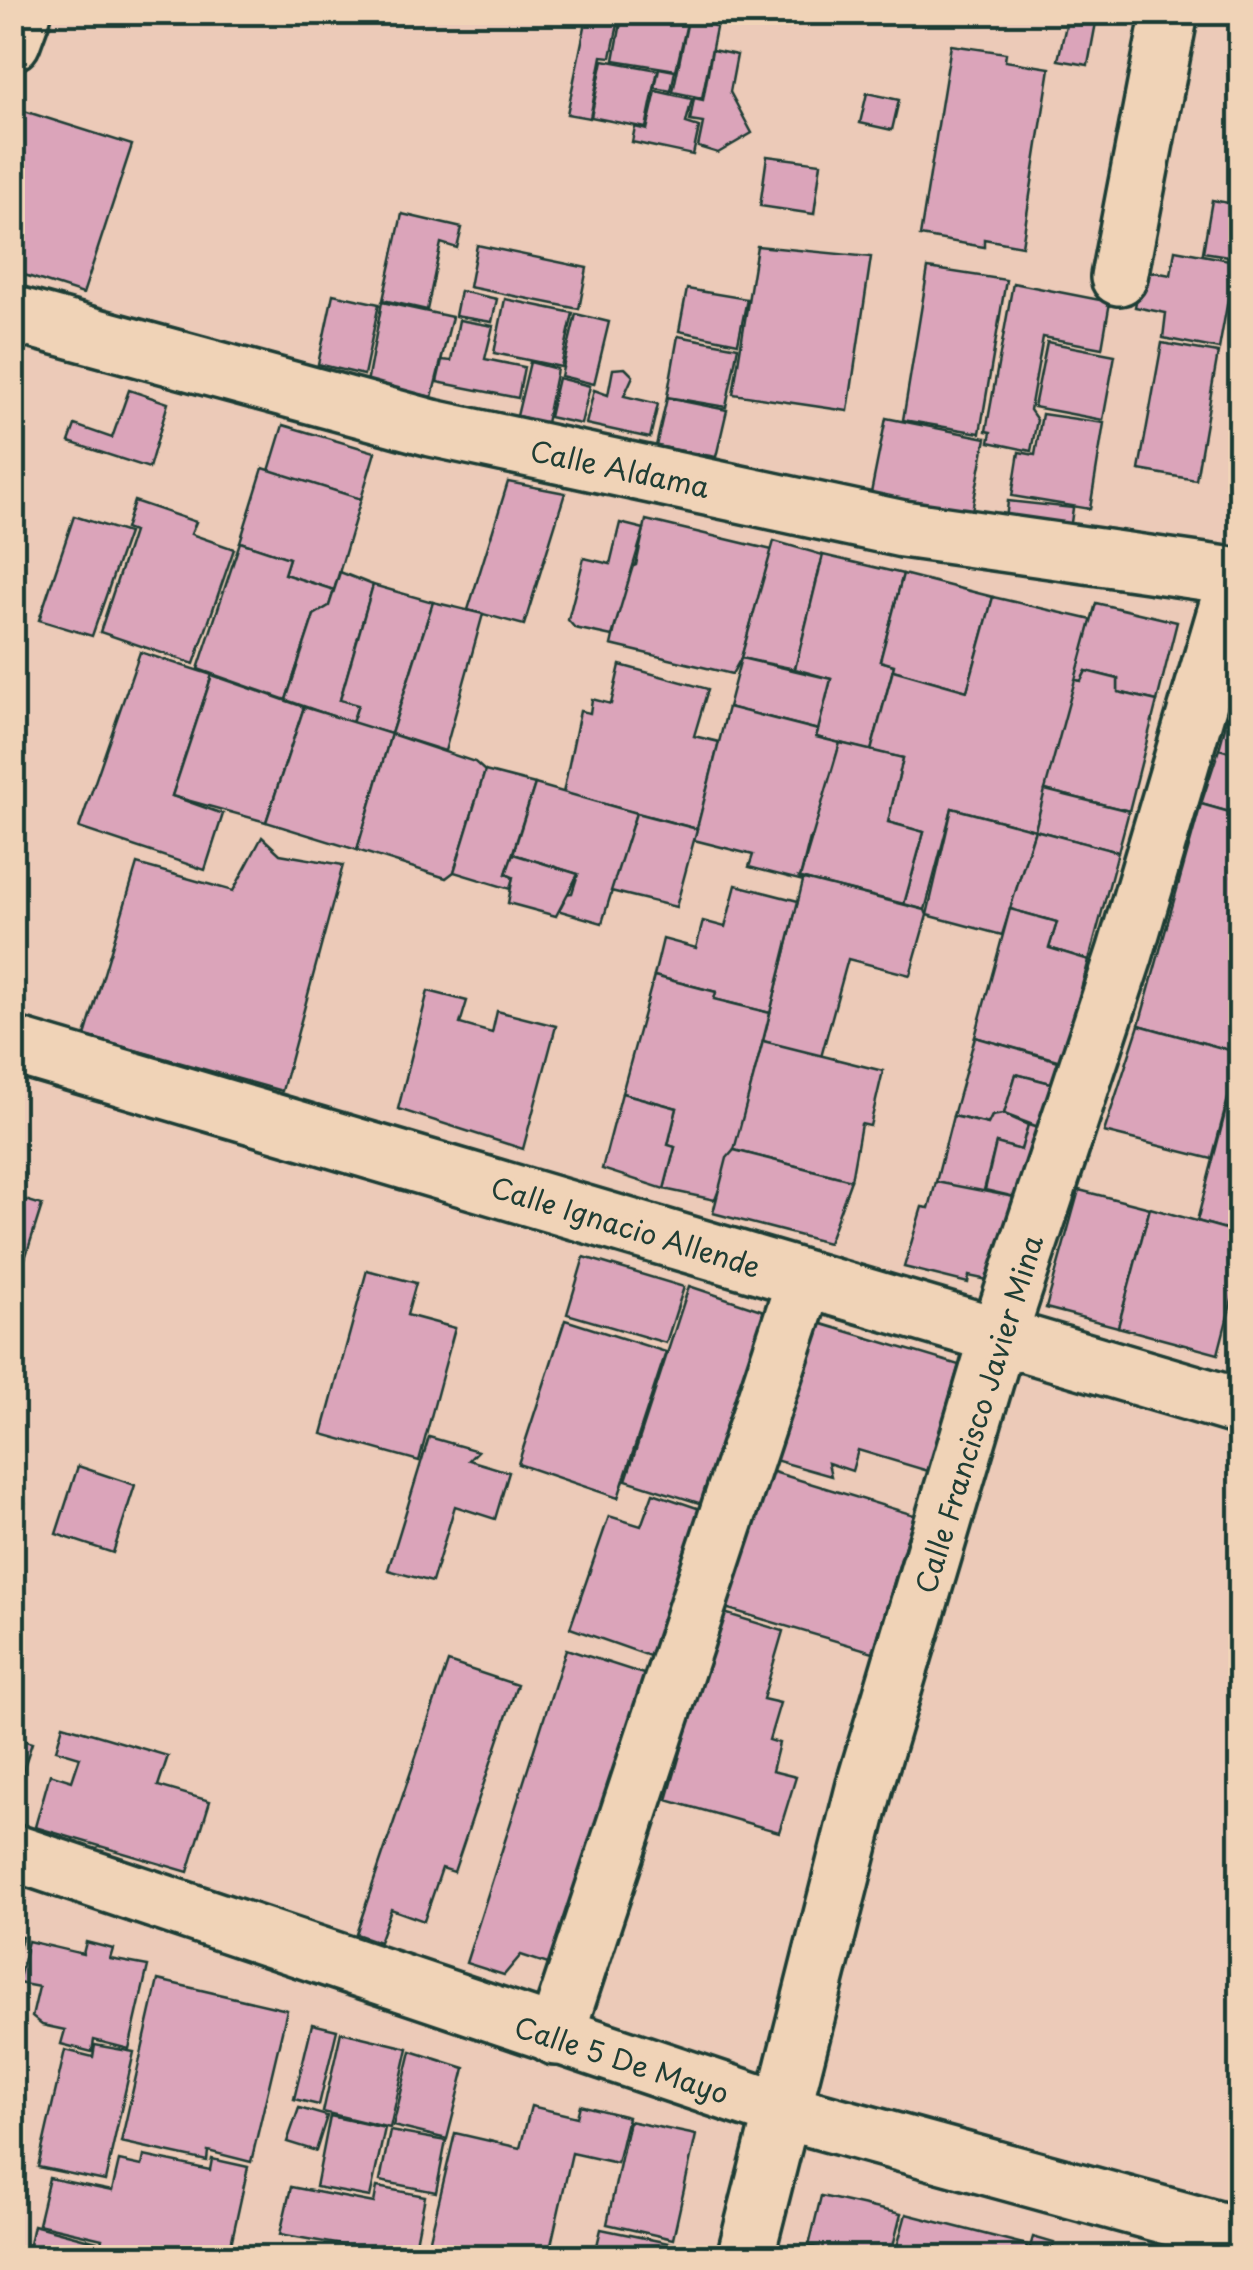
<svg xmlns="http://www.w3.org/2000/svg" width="1253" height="2270" viewBox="0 0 1253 2270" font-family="'Playpen Sans',sans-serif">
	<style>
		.building { fill: #dba4ba; stroke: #1f3d34; stroke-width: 2.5 }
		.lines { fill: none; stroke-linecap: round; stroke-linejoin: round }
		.minor-casing { stroke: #1f3d34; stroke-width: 62 }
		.minor { stroke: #f0d3b7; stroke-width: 55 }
		.labels { text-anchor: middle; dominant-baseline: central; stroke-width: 10; stroke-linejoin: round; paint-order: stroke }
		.street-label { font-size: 28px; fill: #1f3d34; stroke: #f0d3b7 }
	</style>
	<rect width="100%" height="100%" fill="#eccab8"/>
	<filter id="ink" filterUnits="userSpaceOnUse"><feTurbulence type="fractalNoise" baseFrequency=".01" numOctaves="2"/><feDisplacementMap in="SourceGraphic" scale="20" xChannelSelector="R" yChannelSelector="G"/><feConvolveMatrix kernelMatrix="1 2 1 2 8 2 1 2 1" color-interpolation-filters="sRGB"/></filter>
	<g filter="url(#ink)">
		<!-- building -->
		<g class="building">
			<polygon points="588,12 620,15 611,57 602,56 590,118 567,114"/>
			<polygon points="623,12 687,23 676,70 614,60"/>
			<polygon points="1069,12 1098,12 1088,65 1058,60"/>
			<polygon points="694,17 707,17 716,28 702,98 673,92 688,20"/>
			<polygon points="951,45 1006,53 1005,61 1050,68 1022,246 984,239 984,247 920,236"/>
			<polygon points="712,50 737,55 730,92 752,133 718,153 698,147 703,123 690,121 694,98 703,100"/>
			<polygon points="603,60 658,70 646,128 591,117"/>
			<polygon points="659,68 675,71 671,91 655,88"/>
			<polygon points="656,91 692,99 686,123 699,127 693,155 632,142 635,127 647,130"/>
			<polygon points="867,93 899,100 892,130 860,123"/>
			<polygon points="21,110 132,145 83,294 12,271 12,135"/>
			<polygon points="767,156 821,163 814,214 760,206"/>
			<polygon points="1212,200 1240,205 1235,257 1203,252"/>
			<polygon points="402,214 462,228 457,248 441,243 427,310 383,300"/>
			<polygon points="477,245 587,268 579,309 469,287"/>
			<polygon points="757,246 871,257 848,411 733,394"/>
			<polygon points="1175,250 1235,261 1219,349 1163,338 1166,313 1135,307 1142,270 1171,275"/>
			<polygon points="928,268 1006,280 980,433 903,420"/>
			<polygon points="1013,283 1110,302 1102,348 1043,337 1030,410 1037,420 1031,451 989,442 991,432 986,431"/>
			<polygon points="687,289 747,299 738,343 679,331"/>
			<polygon points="460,291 497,299 492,322 455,316"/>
			<polygon points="333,294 379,304 364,375 318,364"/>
			<polygon points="505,299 573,313 561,367 494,353"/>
			<polygon points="382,302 452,317 432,397 367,383"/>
			<polygon points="576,314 609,322 594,384 561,376"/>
			<polygon points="459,320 493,326 485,359 524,367 518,398 437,382 442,360 451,361"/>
			<polygon points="678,336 738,347 726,407 667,397"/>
			<polygon points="1047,342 1115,355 1103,420 1034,407"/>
			<polygon points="1162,343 1218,353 1196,480 1139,470"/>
			<polygon points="530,362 557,369 546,423 517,416"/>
			<polygon points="625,368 633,376 624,396 658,404 650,438 586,424 594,390 608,395 613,369"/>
			<polygon points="558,378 590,386 581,424 549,417"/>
			<polygon points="129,390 168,403 149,468 69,442 75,425 112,438"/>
			<polygon points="667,398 727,410 716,457 656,446"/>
			<polygon points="1042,414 1104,423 1090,509 1012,496 1019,452 1035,455"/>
			<polygon points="886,418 986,438 970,521 869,503"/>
			<polygon points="283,425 375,452 361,499 269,471"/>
			<polygon points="263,468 361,499 334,590 284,574 289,558 240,542"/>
			<polygon points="508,482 565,493 524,625 468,610"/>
			<polygon points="134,501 196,522 191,534 234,549 194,664 100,632 133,532 125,529"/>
			<polygon points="1008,501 1073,508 1070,530 1006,521"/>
			<polygon points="74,516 128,533 92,636 39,620"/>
			<polygon points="646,520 772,550 741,658 732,674 611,645 629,568 636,565"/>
			<polygon points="620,523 644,529 612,636 575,628 568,620 584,558 610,564"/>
			<polygon points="774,541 823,555 795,669 741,658"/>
			<polygon points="240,542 289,558 284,574 334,590 329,606 314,615 286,700 198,669"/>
			<polygon points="823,555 903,574 880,661 894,665 871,751 816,737 831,679 795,669"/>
			<polygon points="340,572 373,585 340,700 358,705 352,723 286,700 314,615 329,606"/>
			<polygon points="903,574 993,597 967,691 893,670 894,665 880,661"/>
			<polygon points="373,585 433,602 391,734 352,723 358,705 340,700"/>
			<polygon points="993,597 1092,620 1035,830 952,808 925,910 904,904 924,832 888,822 903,758 871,751 893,670 967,691"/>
			<polygon points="433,602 483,614 445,751 391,734"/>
			<polygon points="1096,603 1177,622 1157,701 1118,692 1118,679 1086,671 1081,681 1075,680"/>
			<polygon points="140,652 212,675 172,796 223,814 205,870 79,828"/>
			<polygon points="741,658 831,679 818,730 728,707"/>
			<polygon points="620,665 708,689 694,736 719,742 697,829 563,793 580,711 590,713 592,699 611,704"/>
			<polygon points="1086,671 1118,679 1118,692 1157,701 1129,811 1045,790 1075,680 1081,681"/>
			<polygon points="212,675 304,707 266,822 172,796"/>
			<polygon points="1231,706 1240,708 1240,755 1219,749"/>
			<polygon points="304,707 391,734 357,850 266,822"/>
			<polygon points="728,707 818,730 816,737 840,743 816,834 810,838 800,878 803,881 749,867 753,855 694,840"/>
			<polygon points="391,734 475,762 485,771 454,872 446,878 357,850"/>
			<polygon points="840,743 903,758 888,822 924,832 904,904 800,878"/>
			<polygon points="1219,749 1240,755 1240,815 1201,804"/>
			<polygon points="485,771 535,784 506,874 513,877 510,889 454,872"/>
			<polygon points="535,784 636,813 602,923 557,910 564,894 572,893 578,874 513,854"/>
			<polygon points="1045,790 1129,811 1118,852 1035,830"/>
			<polygon points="1201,804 1240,815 1240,848 1233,876 1240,878 1240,1053 1139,1025"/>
			<polygon points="952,808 1035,830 1002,935 927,915"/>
			<polygon points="636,813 697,829 676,907 611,891"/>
			<polygon points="1035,830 1118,852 1089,960 1049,948 1057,922 1010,909"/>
			<polygon points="262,837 280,854 343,865 282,1091 85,1036 137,864 233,891"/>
			<polygon points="1240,848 1240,878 1233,876"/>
			<polygon points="513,854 578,874 556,916 508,903 513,877 506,874"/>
			<polygon points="800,878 925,910 927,915 910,975 848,959 821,1057 763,1041 803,881"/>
			<polygon points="736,885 798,901 770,1013 714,999 716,992 654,976 663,939 696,948 703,921 725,927"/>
			<polygon points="1010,909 1057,922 1049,948 1089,960 1061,1061 975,1037"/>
			<polygon points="654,976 716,992 714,999 770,1013 737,1142 715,1200 664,1189 675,1147 668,1145 677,1108 622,1093"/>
			<polygon points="428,991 467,1001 460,1024 492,1033 497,1011 556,1026 523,1149 398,1109"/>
			<polygon points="1139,1025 1240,1053 1212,1159 1104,1132"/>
			<polygon points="975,1037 1069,1064 1062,1086 1016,1074 1004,1114 992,1116 988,1124 953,1116"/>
			<polygon points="763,1041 883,1071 870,1126 861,1124 851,1180 734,1150"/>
			<polygon points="1016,1074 1062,1086 1049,1131 1004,1114"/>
			<polygon points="622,1093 677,1108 668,1145 675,1147 664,1189 602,1169"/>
			<polygon points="1228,1102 1240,1105 1240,1233 1197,1221"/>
			<polygon points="1004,1114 1028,1125 1021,1150 996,1143 983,1194 936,1182 953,1116 988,1124 992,1116"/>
			<polygon points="1028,1125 1044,1130 1024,1199 985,1190 996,1143 1021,1150"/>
			<polygon points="734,1150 851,1180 828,1243 713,1213 727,1158"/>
			<polygon points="936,1182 1019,1198 997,1282 969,1276 968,1283 904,1267 922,1207 929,1208"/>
			<polygon points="1079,1190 1150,1208 1118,1327 1046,1308"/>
			<polygon points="12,1196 42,1205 12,1300"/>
			<polygon points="1150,1208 1240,1233 1240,1269 1218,1354 1118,1327"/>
			<polygon points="584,1257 684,1287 666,1343 567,1314"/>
			<polygon points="367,1270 416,1283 407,1315 455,1328 419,1461 322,1434"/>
			<polygon points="689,1286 782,1317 721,1510 626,1480"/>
			<polygon points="565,1320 666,1352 618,1498 518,1464"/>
			<polygon points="812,1321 959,1365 928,1471 858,1450 852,1471 828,1463 831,1476 771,1459"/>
			<polygon points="429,1437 478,1451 469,1460 509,1472 495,1519 455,1506 432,1582 388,1570"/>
			<polygon points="78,1466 135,1485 113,1553 56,1534"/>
			<polygon points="767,1470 914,1515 873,1652 725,1608"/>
			<polygon points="653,1493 706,1511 655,1658 570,1628 609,1516 641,1526"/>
			<polygon points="12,1499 25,1503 12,1542"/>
			<polygon points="721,1612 783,1631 763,1699 780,1703 769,1740 779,1743 772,1771 796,1777 779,1832 667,1800"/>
			<polygon points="566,1649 656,1678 563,1969 521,1955 504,1975 466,1963"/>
			<polygon points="448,1662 517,1685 454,1872 442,1868 424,1921 391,1909 379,1942 356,1934"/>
			<polygon points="63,1725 168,1756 158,1786 210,1801 188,1872 35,1827 50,1774 72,1781 80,1757 56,1750"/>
			<polygon points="12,1737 32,1743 12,1803"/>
			<polygon points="12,1934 22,1937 12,1976"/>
			<polygon points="28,1941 83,1954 86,1942 113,1949 110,1959 148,1966 129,2049 94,2040 92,2052 61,2044 65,2030 42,2025 32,2017 39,1987 18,1983"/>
			<polygon points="158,1980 287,2010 251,2162 208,2151 207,2161 121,2142"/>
			<polygon points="312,2024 337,2030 319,2105 294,2099"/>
			<polygon points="341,2032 408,2048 390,2128 323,2112"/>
			<polygon points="95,2045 134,2052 105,2181 38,2167 65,2050 93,2057"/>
			<polygon points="411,2051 465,2068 447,2139 393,2126"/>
			<polygon points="580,2105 628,2117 617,2163 572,2153 548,2258 472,2258 428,2247 455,2133 520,2148 531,2106 577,2117"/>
			<polygon points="299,2108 327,2116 316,2151 287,2142"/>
			<polygon points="330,2116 385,2128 370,2197 316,2187"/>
			<polygon points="629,2121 696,2135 673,2239 607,2224"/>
			<polygon points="390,2131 446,2141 436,2192 380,2181"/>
			<polygon points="144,2156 210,2170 212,2159 248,2167 228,2258 98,2258 102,2239 38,2224 49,2178 112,2191 119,2161 142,2166"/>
			<polygon points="291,2187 374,2203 377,2187 425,2196 413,2258 280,2234"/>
			<polygon points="821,2196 901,2214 890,2258 860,2258 809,2246"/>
			<polygon points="906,2214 1027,2245 1024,2258 894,2258"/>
			<polygon points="33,2225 97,2242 93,2258 26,2258"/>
			<polygon points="601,2229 702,2250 700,2258 594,2258"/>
			<polygon points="1033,2237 1054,2243 1050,2258 1027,2258"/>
		</g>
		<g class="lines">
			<defs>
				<g id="minor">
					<polyline points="12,42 23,12"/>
					<polyline points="1119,277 1170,12"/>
					<polyline points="12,314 432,428 903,529 1240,577"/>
					<polyline points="12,1045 1240,1407"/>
					<polyline points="12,1852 780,2110 1240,2236"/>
					<polyline points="555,2037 805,1280"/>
					<polyline points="745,2258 866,1781 999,1334 1125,953 1236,577"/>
				</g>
			</defs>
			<!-- minor casing -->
			<use href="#minor" class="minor-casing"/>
			<!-- minor -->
			<use href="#minor" class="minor"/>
		</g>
	</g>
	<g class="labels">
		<!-- street labels -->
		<g class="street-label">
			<text transform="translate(620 468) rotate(12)">Calle Aldama</text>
			<text transform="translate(626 1226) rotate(17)">Calle Ignacio Allende</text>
			<text transform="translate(978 1414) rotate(-73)">Calle Francisco Javier Mina</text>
			<text transform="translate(622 2059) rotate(18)">Calle 5 De Mayo</text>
		</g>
	</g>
	<!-- margin -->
	<rect width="1253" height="2270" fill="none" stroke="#f0d3b7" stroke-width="50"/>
	<rect x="25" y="25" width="1203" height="2220" fill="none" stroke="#1f3d34" stroke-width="4" filter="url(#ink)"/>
</svg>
